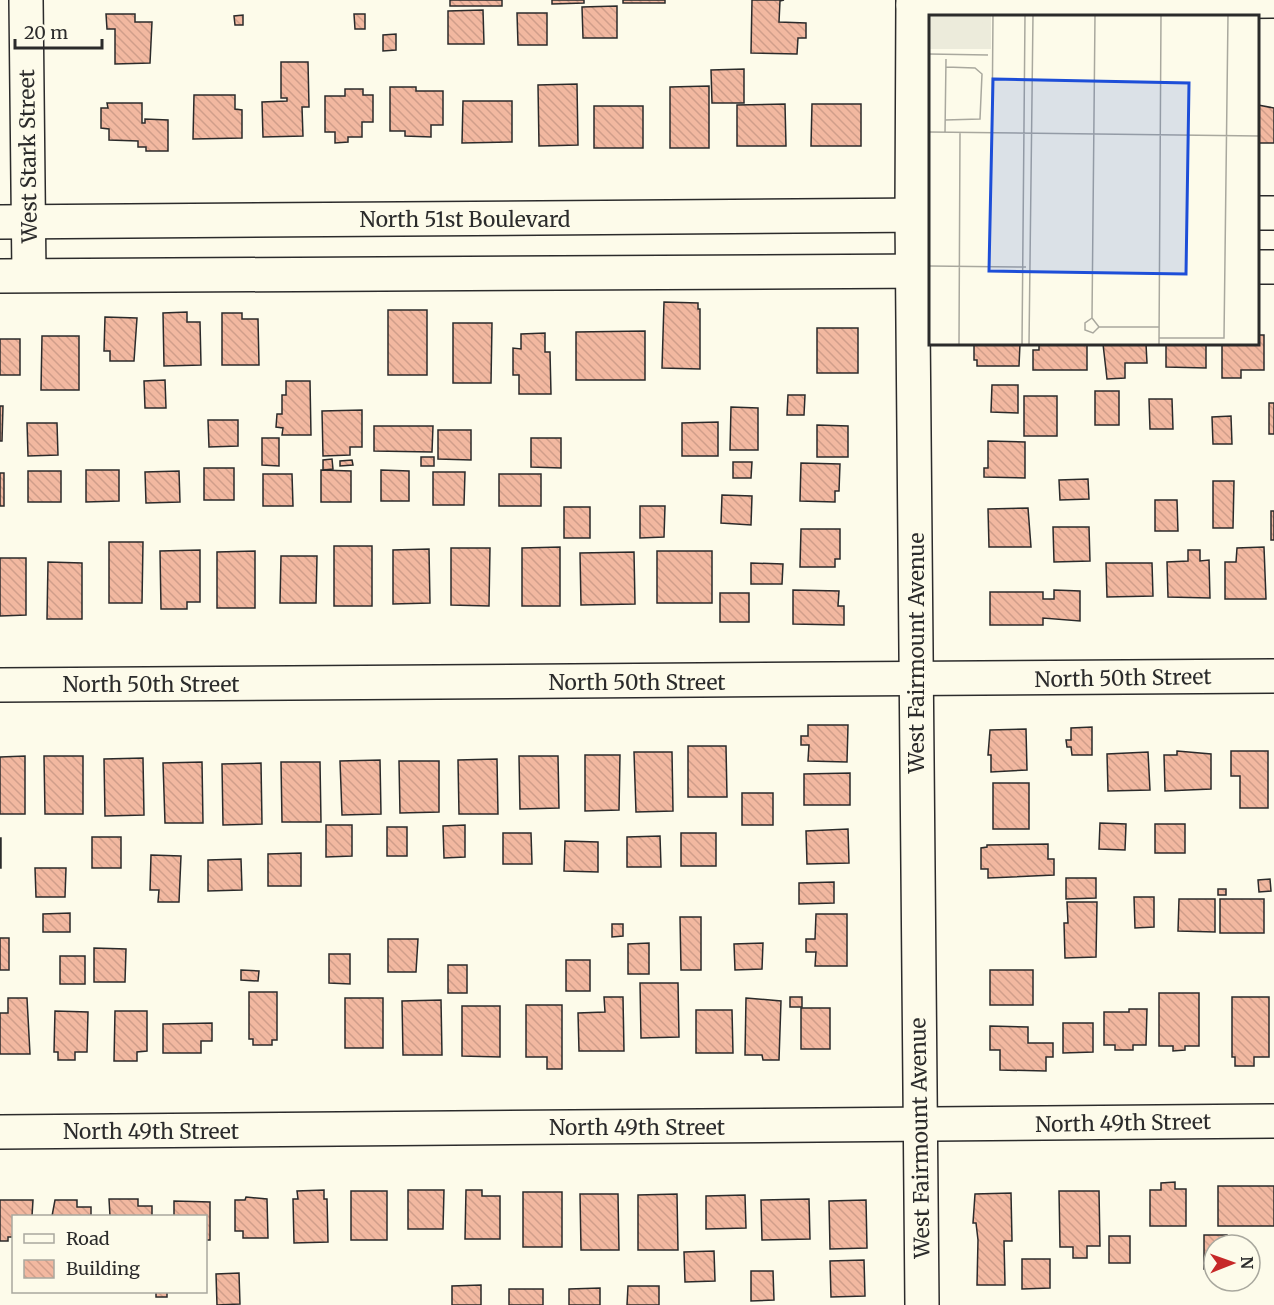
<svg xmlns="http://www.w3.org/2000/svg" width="1274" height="1305" viewBox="0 0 1274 1305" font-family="Merriweather,serif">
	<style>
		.building { fill: url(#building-back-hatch); stroke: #2b2b2b; stroke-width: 1.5 }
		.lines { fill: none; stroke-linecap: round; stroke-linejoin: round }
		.minor-casing { stroke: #2b2b2b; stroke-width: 36 }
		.minor { stroke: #fdfbea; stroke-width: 33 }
		.labels { text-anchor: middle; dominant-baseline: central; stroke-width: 4.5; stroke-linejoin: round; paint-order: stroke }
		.street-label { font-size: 21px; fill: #2b2b2b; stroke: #fdfbea }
		.inset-road { fill: none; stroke: #a9a89e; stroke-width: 1.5 }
		.view { fill: #1d4ed8; fill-opacity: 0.15; stroke: #1d4ed8; stroke-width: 3 }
		.inset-edge { fill: none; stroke: #2b2b2b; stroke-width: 3 }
	</style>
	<defs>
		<pattern id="building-back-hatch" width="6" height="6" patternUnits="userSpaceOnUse" patternTransform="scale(1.5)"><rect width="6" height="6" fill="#f2b8a0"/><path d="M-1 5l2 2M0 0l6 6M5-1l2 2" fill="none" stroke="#d09e8a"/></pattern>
	</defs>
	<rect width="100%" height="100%" fill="#fdfbea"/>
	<!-- building -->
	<g class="building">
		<rect x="450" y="0" width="52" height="6"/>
		<polygon points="552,0 584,0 584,3 552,4"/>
		<rect x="623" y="0" width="42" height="3"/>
		<polygon points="752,0 784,0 780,1 779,22 806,23 806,38 798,38 797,54 751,53"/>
		<polygon points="617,6 617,38 583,38 582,7"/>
		<polygon points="483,10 484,44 448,44 448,11"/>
		<polygon points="517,13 547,13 547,45 518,45"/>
		<polygon points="106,14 135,14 135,22 152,22 150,63 115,64 115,29 107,29"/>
		<polygon points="354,14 365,14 365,29 355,29"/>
		<polygon points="243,15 243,25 235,25 234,16"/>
		<polygon points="396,34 396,50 383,51 383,35"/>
		<polygon points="281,62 308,62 309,107 302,107 303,136 263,137 262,102 287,101 287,98 281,98"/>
		<polygon points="744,69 744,103 712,103 711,70"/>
		<polygon points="577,84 578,145 539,146 538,85"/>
		<polygon points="709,86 709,148 670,148 670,87"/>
		<polygon points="390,87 416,87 416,91 443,91 443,125 431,125 431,137 405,136 405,131 390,131"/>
		<polygon points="345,89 363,89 363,95 373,95 373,122 362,122 362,137 348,137 348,142 335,143 335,132 325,132 325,96 345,96"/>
		<polygon points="194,95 235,95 235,109 242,110 242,138 193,139"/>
		<polygon points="463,101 512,101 512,142 462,143"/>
		<polygon points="107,103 142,103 142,123 145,123 145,119 168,120 168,151 146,151 146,147 138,147 138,141 109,140 109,129 101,128 101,108 108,108"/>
		<polygon points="785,104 786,146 737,146 737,105"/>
		<polygon points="812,104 861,104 861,146 811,146"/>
		<polygon points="1258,105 1274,108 1274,143 1258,143"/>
		<rect x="594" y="106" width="49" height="42"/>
		<polygon points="664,302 698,303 698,309 700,309 700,369 662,368"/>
		<rect x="388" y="310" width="39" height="65"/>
		<polygon points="187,312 187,322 200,322 201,365 164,366 163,313"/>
		<polygon points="222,313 242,313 242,319 258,319 259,365 222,365"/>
		<polygon points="105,317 137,318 134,361 110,361 110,351 104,351"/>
		<polygon points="453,323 492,323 491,383 453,383"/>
		<rect x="817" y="328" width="41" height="45"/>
		<polygon points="645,331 645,380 576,380 576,332"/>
		<polygon points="545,333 545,352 550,352 551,394 519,394 519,375 513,375 513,348 521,349 521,334"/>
		<polygon points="1258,335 1264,335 1264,370 1241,370 1241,378 1222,378 1222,344 1258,344"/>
		<polygon points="42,336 79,336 79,390 41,390"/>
		<rect x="0" y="339" width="20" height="36"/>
		<polygon points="974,344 1020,344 1019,366 977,366 977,360 974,360"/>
		<polygon points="1039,344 1087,344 1087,370 1033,370 1033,350 1039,350"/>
		<polygon points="1103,344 1146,344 1147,363 1125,363 1125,378 1107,379"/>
		<polygon points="1166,344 1206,344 1206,368 1166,367"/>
		<polygon points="165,380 166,408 145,408 144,381"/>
		<polygon points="286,381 310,381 311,435 282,435 283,428 276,427 277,414 282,414 282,395 286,395"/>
		<polygon points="992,385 1018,385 1018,413 991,412"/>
		<rect x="1095" y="391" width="24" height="34"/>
		<polygon points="788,395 805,395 804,415 787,415"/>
		<rect x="1024" y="396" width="33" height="40"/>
		<polygon points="1149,399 1172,399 1173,429 1150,429"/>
		<rect x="1269" y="403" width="5" height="31"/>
		<polygon points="0,406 3,406 2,441 0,441"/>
		<polygon points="731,407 758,408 758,450 730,450"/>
		<polygon points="362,410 362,447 350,447 350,455 323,456 322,411"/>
		<polygon points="1231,416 1232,444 1213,444 1212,417"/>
		<polygon points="208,420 238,420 238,446 209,447"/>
		<polygon points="718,422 718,456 682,456 682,423"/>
		<polygon points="27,423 57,423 58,455 28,456"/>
		<polygon points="817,425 848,426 848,457 817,457"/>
		<polygon points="374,426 433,426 432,452 374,451"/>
		<polygon points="438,430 471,430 471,460 438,459"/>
		<polygon points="262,438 279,438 279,466 262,465"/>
		<polygon points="531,438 561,438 561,468 531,467"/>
		<polygon points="988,441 1025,442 1025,478 984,477 984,468 988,468"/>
		<rect x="421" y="457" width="13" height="9"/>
		<polygon points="332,459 333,469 323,470 323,460"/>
		<polygon points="352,460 353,465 340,466 340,461"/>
		<polygon points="733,462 752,462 751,478 733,478"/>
		<polygon points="801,463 840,464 839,491 835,491 835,502 800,501"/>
		<rect x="204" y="468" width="30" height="32"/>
		<polygon points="86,470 119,470 119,501 86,502"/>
		<polygon points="321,470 351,471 351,502 321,502"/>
		<polygon points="381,470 409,471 409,501 381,501"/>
		<rect x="28" y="471" width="33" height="31"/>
		<polygon points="179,471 180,502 146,503 145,472"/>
		<polygon points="433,472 465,472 464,505 433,505"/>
		<rect x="0" y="473" width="4" height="33"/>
		<polygon points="263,474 292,474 293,506 263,506"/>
		<rect x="499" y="474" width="42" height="32"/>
		<polygon points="1088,479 1089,499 1060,500 1059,480"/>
		<polygon points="1213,481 1234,481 1233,528 1213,528"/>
		<polygon points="722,495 752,496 751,525 721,523"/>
		<polygon points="1155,500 1177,500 1178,531 1155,531"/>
		<polygon points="640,506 665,506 664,537 640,538"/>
		<rect x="564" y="507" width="26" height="31"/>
		<polygon points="1028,508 1031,547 989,547 988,509"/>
		<rect x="1271" y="511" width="3" height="29"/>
		<polygon points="1053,527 1089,527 1090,561 1054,562"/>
		<polygon points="801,529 840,529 840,559 835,559 835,567 800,567"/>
		<polygon points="109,542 143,542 142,603 109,603"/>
		<rect x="334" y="546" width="38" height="60"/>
		<polygon points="560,547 560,606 522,606 522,548"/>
		<polygon points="1264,547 1266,599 1225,599 1225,562 1236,562 1237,548"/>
		<polygon points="451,548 490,548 489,606 451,605"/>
		<polygon points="429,549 430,603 393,604 393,550"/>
		<polygon points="200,550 200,602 187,602 187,609 161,609 160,551"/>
		<polygon points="1188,550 1200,550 1200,561 1209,560 1210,598 1168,597 1167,562 1188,561"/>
		<polygon points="255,551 255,608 217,608 217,552"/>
		<rect x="657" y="551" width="55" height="52"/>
		<polygon points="634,552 635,604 581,605 580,553"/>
		<polygon points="281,556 317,556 316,603 280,603"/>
		<polygon points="0,558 26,558 26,615 0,616"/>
		<polygon points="48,562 82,563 82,619 47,619"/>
		<polygon points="751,563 783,564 782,584 751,584"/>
		<polygon points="1106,563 1152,563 1153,596 1107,597"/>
		<polygon points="793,590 839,591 838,606 844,606 844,625 793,624"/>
		<polygon points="1054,590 1080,591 1080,621 1043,618 1043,625 990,625 990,592 1043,592 1043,599 1054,599"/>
		<rect x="720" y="593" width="29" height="29"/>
		<polygon points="808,725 848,725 847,762 808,761 809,745 801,745 801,736 808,736"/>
		<polygon points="1092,727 1092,755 1072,755 1071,747 1067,747 1066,740 1071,740 1071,728"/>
		<polygon points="1026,729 1027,770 991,772 991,755 988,755 990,730"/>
		<polygon points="688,746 726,746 727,797 688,797"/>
		<polygon points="1177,751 1211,754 1211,789 1165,791 1164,755 1177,755"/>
		<polygon points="1231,751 1268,751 1268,808 1240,808 1240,776 1231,776"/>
		<polygon points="634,752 672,752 673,811 636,812"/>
		<polygon points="1148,752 1150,790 1108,791 1107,754"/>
		<polygon points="585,755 620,755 619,810 585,811"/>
		<polygon points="25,756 25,814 0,814 0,757"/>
		<polygon points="44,756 83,756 83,814 45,814"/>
		<polygon points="519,756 558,756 559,808 520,809"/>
		<polygon points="143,758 144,815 105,816 104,759"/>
		<polygon points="497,759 498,814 459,814 458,760"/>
		<polygon points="380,760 381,814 342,815 340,761"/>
		<polygon points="399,761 439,761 439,812 400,813"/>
		<polygon points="202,762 203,823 165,823 163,763"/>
		<polygon points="281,762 320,762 321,822 282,822"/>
		<polygon points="261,763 262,824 223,825 222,764"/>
		<polygon points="850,773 850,805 804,805 804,774"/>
		<rect x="993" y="783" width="36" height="46"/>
		<rect x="742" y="793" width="31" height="32"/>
		<polygon points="1100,823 1126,824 1125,850 1099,849"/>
		<rect x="1155" y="824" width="30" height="29"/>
		<polygon points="326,825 352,825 352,856 326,857"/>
		<polygon points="465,825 465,857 444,858 443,826"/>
		<rect x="387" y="827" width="20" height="29"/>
		<polygon points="848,829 849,863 807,864 806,831"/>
		<polygon points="503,833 531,833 532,864 503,864"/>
		<rect x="681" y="833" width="35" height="33"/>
		<polygon points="660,836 661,867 627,867 627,837"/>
		<rect x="92" y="837" width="29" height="31"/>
		<rect x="0" y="838" width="1" height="30"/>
		<polygon points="565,841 598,842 598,872 564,871"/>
		<polygon points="1048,844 1048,859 1054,859 1054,875 988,878 988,869 981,869 981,848 987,847 987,845"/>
		<polygon points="301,853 301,886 268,886 268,854"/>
		<polygon points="151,855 181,856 179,902 158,902 159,890 150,890"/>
		<polygon points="241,859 242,890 208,891 208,860"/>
		<polygon points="35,868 66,868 65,897 36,897"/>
		<polygon points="1066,878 1096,878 1096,898 1066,899"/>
		<polygon points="1270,879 1271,891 1259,892 1258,880"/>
		<polygon points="834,882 834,903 799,904 799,883"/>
		<rect x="1218" y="889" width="8" height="6"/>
		<polygon points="1134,897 1154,897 1154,927 1135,928"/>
		<polygon points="1179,899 1215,899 1215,932 1178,931"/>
		<rect x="1220" y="899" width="44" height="34"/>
		<polygon points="1067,902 1097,902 1096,957 1065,958 1064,923 1068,923"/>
		<polygon points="70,913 70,932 43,932 43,914"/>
		<polygon points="816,914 847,914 847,966 815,966 816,952 806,952 806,939 815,939"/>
		<polygon points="680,917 701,917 701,970 681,970"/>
		<polygon points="612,924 623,924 623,936 612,937"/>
		<rect x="0" y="938" width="9" height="32"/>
		<polygon points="388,939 418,939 416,972 388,972"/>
		<polygon points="649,943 649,974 628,974 628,944"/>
		<polygon points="763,943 762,969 735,970 734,944"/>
		<polygon points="94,948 126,949 125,982 94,982"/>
		<polygon points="329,954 350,954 350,984 329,983"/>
		<rect x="60" y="956" width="25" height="28"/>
		<rect x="566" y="960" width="24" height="31"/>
		<rect x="448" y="965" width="19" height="28"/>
		<polygon points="241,970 259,971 258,981 241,980"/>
		<rect x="990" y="970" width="43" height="35"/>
		<polygon points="640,983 678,983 679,1037 641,1038"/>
		<polygon points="249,992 277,992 277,1040 272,1040 272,1045 253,1045 253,1039 249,1039"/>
		<polygon points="1159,993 1199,993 1199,1046 1185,1046 1185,1050 1173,1051 1173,1046 1159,1046"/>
		<polygon points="604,997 623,997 624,1051 579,1051 578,1013 605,1012"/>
		<rect x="790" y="997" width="12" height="10"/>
		<polygon points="1232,997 1269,997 1269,1057 1254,1057 1254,1066 1235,1066 1235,1057 1232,1057"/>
		<polygon points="8,998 27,998 30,1054 0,1054 0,1013 8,1013"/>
		<rect x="345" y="998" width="38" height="50"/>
		<polygon points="746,998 781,1001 779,1060 763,1060 762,1055 745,1055"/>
		<polygon points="441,1000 442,1055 403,1055 402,1001"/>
		<polygon points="526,1005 562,1005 562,1069 547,1069 547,1057 526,1057"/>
		<polygon points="462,1006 500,1006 500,1057 462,1056"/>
		<rect x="801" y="1008" width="29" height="41"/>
		<polygon points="1129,1009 1147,1009 1146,1045 1133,1045 1133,1050 1115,1050 1115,1045 1104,1045 1104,1012 1129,1012"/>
		<polygon points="696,1010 732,1010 733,1053 696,1053"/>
		<polygon points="55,1011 88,1012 87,1052 75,1052 75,1060 58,1060 58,1052 54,1052"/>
		<polygon points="115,1011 147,1011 147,1051 137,1052 137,1061 114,1061"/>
		<polygon points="212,1023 212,1041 201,1041 201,1053 163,1053 163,1024"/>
		<polygon points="1063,1023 1093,1023 1093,1052 1063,1053"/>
		<polygon points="990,1026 1028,1027 1028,1043 1053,1043 1053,1057 1046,1057 1046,1071 1000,1070 1000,1050 990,1050"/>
		<polygon points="1175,1182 1175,1189 1186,1189 1186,1226 1150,1226 1150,1190 1161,1190 1161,1183"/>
		<rect x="1218" y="1186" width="56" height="40"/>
		<polygon points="324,1190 324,1199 327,1199 328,1242 294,1243 293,1199 298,1199 297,1191"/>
		<polygon points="408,1190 444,1190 443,1229 408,1229"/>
		<polygon points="466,1190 482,1190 482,1196 500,1196 500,1239 465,1239"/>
		<rect x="351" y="1191" width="36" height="49"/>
		<polygon points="1059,1191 1099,1191 1100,1246 1087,1246 1087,1258 1073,1258 1073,1247 1060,1247"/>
		<rect x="523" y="1192" width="39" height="55"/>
		<polygon points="1011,1193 1012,1241 1004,1241 1005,1285 977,1285 978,1240 976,1223 973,1223 975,1194"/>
		<polygon points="580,1194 618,1194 619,1250 581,1250"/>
		<polygon points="677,1194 678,1250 638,1250 638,1195"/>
		<polygon points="745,1195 746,1228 706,1229 706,1196"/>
		<polygon points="246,1197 267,1199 268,1238 243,1238 243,1231 235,1231 235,1200 245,1200"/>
		<polygon points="109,1199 138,1199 138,1206 152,1206 152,1216 110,1216"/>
		<polygon points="809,1199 810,1239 762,1240 761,1200"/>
		<polygon points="0,1200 33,1200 32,1216 14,1216 14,1237 8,1237 8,1241 0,1241"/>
		<polygon points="55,1200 77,1200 77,1207 91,1207 91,1216 52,1216"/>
		<polygon points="866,1200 867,1248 830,1249 829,1201"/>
		<polygon points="174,1201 210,1202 210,1240 206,1240 206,1216 174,1216"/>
		<polygon points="1204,1235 1227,1235 1227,1245 1214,1245 1214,1269 1204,1269"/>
		<rect x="1109" y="1236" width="21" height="27"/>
		<polygon points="714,1251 715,1281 685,1282 684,1252"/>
		<polygon points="1022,1259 1050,1259 1050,1288 1022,1289"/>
		<polygon points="864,1260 865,1296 831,1297 830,1261"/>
		<polygon points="751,1271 773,1271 774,1300 751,1301"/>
		<polygon points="239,1273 240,1304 217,1305 216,1274"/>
		<polygon points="481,1285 481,1305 452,1305 452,1286"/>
		<polygon points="628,1286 659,1286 659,1305 627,1305"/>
		<polygon points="600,1288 600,1305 569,1305 569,1289"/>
		<rect x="509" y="1289" width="34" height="16"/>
		<rect x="156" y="1292" width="11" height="5"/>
	</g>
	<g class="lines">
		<defs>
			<g id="minor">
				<polyline points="26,0 29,275"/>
				<polyline points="913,0 912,215 922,1305"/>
				<polyline points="913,5 1274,1"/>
				<polyline points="1258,213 1274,213"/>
				<polyline points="0,222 930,215"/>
				<polyline points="1258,267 1274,267"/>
				<polyline points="0,276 930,271"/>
				<polyline points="0,685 1274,676"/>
				<polyline points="0,1132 1274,1121"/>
			</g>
		</defs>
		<!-- minor casing -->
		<use href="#minor" class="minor-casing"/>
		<!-- minor -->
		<use href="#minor" class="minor"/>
	</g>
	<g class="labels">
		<!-- street labels -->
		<g class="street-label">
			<text transform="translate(28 156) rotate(-91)">West Stark Street</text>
			<text x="465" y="219">North 51st Boulevard</text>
			<text transform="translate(916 653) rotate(-90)">West Fairmount Avenue</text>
			<text transform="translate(1123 678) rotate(-1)">North 50th Street</text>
			<text x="637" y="682">North 50th Street</text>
			<text x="151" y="684">North 50th Street</text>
			<text transform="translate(1123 1123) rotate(-1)">North 49th Street</text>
			<text x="637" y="1127">North 49th Street</text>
			<text x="151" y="1131">North 49th Street</text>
			<text transform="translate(920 1138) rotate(-91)">West Fairmount Avenue</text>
		</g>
	</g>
	<!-- overview -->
	<g transform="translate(929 15)">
		<rect width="330" height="330" fill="#fdfbea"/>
		<path d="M0 0H62V34H0Z" fill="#ecebdb"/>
		<path d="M27 0H54L51 28 19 27 22 5Z" fill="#ecebdb"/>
		<path class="inset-road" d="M166 0 163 303 170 312H230M0 39 59 40M16 105 51 104 53 59 46 53 17 52M0 117 330 121M16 118 17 44M63 119 64 0M0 251 97 252M163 303 156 308V315L164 318 170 312M230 323H295L299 0M30 330 31 118M93 330 96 0M100 330 104 0M230 330 232 0"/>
		<path class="view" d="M64 64 260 68 257 259 60 256Z"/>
		<rect width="330" height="330" class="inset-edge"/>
	</g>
	<!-- legend -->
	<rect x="12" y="1215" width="195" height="78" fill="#fdfbea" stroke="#a9a89e" stroke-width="1.5"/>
	<rect x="24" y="1234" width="30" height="9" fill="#fdfbea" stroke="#a9a89e" stroke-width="1.5"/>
	<text x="66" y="1245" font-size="18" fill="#2b2b2b">Road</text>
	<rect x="24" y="1260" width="30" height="18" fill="url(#building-back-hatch)" stroke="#a9a89e" stroke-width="1.5"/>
	<text x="66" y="1275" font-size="18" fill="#2b2b2b">Building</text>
	<!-- north arrow -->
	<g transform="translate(1232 1263) rotate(89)"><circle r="28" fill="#fdfbea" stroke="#a9a89e" stroke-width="1.5"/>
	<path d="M0-4.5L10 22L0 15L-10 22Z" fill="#c62828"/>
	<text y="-9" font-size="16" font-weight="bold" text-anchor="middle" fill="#2b2b2b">N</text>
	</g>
	<!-- scale -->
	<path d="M15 39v9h87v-9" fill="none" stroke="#2b2b2b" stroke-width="3"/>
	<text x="24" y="39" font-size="18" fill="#2b2b2b" stroke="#fdfbea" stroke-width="4.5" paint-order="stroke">20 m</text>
</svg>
